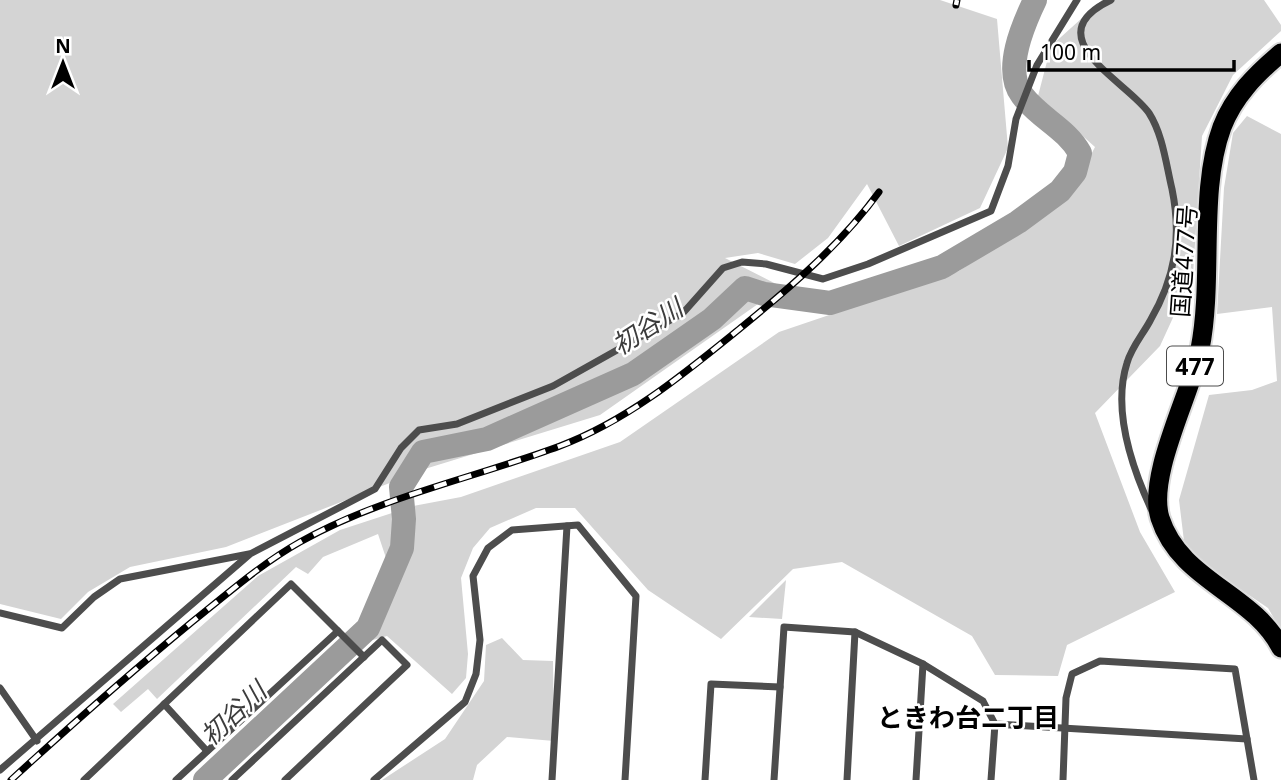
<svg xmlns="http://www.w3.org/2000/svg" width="1281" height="780" viewBox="0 0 1281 780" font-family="'Noto Sans','Noto Sans JP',sans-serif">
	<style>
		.green { fill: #d4d4d4 }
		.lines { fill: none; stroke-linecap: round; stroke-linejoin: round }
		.river { stroke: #9b9b9b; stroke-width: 24 }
		.trunk-casing { stroke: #dbdbdb; stroke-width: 23 }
		.minor { stroke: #4d4d4d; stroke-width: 7 }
		.trunk { stroke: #000; stroke-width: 19 }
		.rail-casing { stroke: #000; stroke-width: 7 }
		.rail { stroke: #fff; stroke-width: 4.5; stroke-dasharray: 13; stroke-linecap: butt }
		.labels { text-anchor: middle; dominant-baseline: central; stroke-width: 5; stroke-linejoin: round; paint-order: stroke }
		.shield { fill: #fff; stroke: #4c4c4c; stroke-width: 2 }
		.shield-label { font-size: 23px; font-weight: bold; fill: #000 }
		.street-label { font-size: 24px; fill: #000; stroke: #fff }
		.water-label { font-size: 26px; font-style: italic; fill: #3c3c3c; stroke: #fff }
		.neighbourhood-label { font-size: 26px; font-weight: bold; fill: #000; stroke: #fff }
	</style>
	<rect width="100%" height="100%" fill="#fff"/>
	<!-- green -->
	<g class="green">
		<polygon points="0,0 940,0 997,19 1008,148 980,208 899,246 867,184 828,238 795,264 758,253 725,258 782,287 600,415 428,468 226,547 130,567 88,592 61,619 0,604"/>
		<polygon points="1102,0 1264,0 1281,25 1281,31 1233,75 1202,136 1193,274 1160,346 1095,413 1140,532 1175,592 1067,645 1058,676 995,675 972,636 842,562 793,569 721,639 648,590 575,508 536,508 490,528 473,548 461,578 468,654 466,678 452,694 387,636 369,641 361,622 376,606 387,561 378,534 323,557 308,574 296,567 157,699 148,689 121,712 113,704 258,576 340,530 392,513 392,510 461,497 620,442 779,332 959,271 1068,199 1095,147 1038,96 1051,46"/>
		<polygon points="1247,116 1281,134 1281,630 1268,608 1206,566 1184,541 1179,500 1209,395 1252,390 1277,381 1272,307 1217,314 1224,188 1233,133"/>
		<polygon points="786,580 782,619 749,617"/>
		<polygon points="502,638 523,660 553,661 554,741 507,737 477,765 473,780 382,780 445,739 484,681 486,645"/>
	</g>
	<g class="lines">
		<!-- river -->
		<path class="river" d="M205 780 368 628 402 548 404 519 401 487 423 452 487 439 633 374 712 319 745 288 764 294 830 303 942 267 1018 222 1060 191 1075 172 1080 153C1066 128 1039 118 1022 95 1003 70 1023 25 1035 0"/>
		<defs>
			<path id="trunk" d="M1281 53C1256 74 1234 96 1222 127 1198 192 1214 278 1200 349 1191 394 1147 474 1160 518 1180 581 1253 593 1281 648"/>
		</defs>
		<!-- trunk casing -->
		<use href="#trunk" class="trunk-casing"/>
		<!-- minor -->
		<g class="minor">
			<path d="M1111 0C1033 37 1128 82 1149 113 1163 135 1166 164 1172 189 1182 238 1175 278 1150 321 1143 334 1131 348 1127 363 1112 410 1132 468 1152 511"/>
			<polyline points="0,613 62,628 94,597 120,579 249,554"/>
			<polyline points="0,688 37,741"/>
			<polyline points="164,704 207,751"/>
			<polyline points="0,770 250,554 375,489 401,448 419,430 457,424 553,386 683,313 723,268 742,262 766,264 823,279 868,264 991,211 1008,166 1016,119 1037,65 1077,0"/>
			<polyline points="84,780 291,584 364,657"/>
			<polyline points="176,780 338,631"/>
			<polyline points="232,780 382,640 407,665 285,780"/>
			<polyline points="374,780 465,702 476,674 480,640 473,576 488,548 512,530 578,525 636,596 625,780"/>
			<polyline points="552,780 567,526"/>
			<polyline points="705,780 711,684 780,687"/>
			<polyline points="774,780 784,627 855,632 923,664 983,701 995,724 1247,739"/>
			<polyline points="847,780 855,632"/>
			<polyline points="916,780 923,664"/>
			<polyline points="991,780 995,724"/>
			<polyline points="1063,780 1066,698 1072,674 1100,661 1235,669 1254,780"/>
		</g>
		<!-- trunk -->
		<use href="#trunk" class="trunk"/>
		<defs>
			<g id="rail">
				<polyline points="956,5 957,0"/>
				<path d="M11 780C70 726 130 673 192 622 227 594 261 564 300 542 380 497 474 478 560 446 629 420 686 372 743 326 792 286 842 243 879 192"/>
			</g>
		</defs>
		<!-- rail casing -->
		<use href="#rail" class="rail-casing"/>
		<!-- rail -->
		<use href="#rail" class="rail"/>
	</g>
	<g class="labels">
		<!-- shield labels -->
		<rect class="shield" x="1167" y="346.5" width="56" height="39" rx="5"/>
		<g class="shield-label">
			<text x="1195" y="366">477</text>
		</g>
		<!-- street labels -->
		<g class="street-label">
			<text transform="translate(1183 261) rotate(-86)">国道477号</text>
		</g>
		<!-- water labels -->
		<g class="water-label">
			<text transform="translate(647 326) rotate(-33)">初谷川</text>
			<text transform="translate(233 713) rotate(-43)">初谷川</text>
		</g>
		<!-- neighbourhood labels -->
		<g class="neighbourhood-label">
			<text x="968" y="717">ときわ台二丁目</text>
		</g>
	</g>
	<!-- north arrow -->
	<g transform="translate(63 63)" stroke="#ffffff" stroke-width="5" paint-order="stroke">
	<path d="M0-5L12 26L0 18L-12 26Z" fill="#000000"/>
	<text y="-10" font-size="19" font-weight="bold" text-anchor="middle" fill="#000000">N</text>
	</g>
	<!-- scale -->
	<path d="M1029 60v10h205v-10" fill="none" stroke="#000000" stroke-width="3.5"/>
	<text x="1040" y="60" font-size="21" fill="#000000" stroke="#ffffff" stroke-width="5" paint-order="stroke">100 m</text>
</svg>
